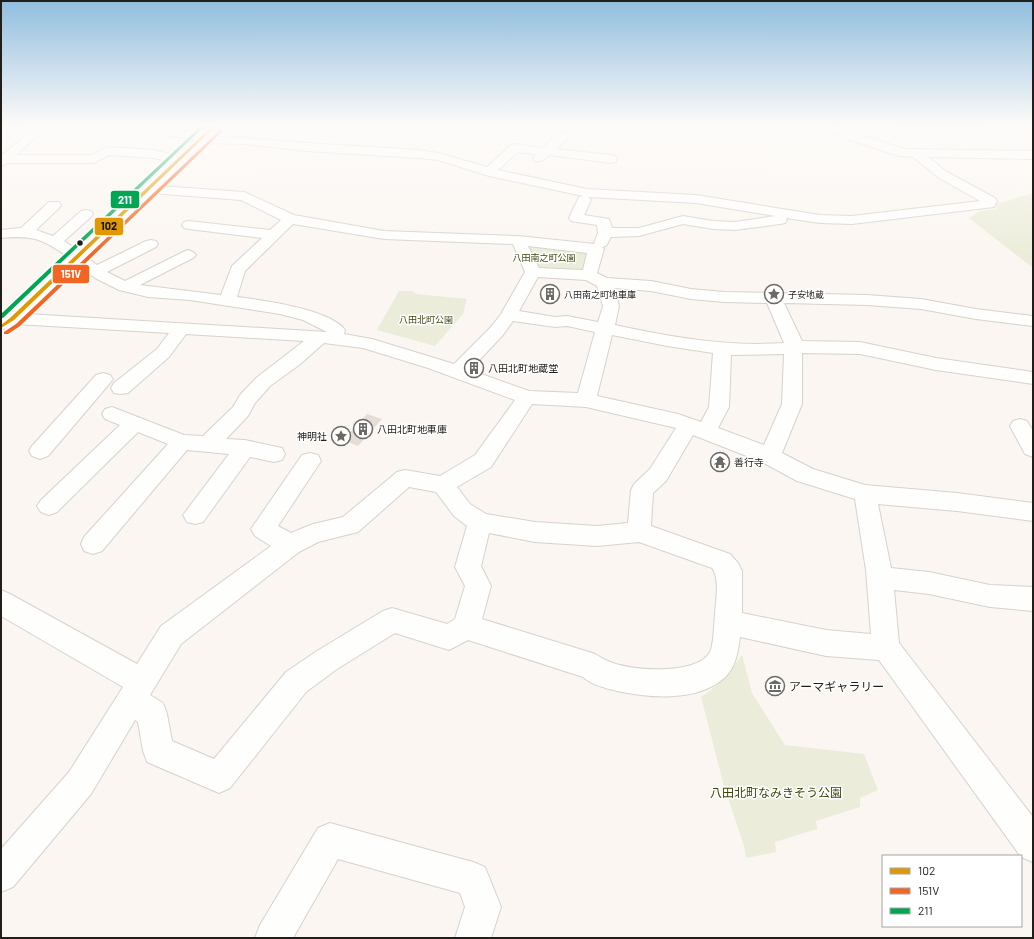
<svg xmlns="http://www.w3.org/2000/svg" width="1034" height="939" viewBox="0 0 1034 939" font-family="Barlow,'Noto Sans JP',sans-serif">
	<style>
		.green { fill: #ebedda }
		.building { fill: #e5ded6 }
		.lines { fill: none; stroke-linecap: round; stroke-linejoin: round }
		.minor-casing { stroke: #d6d2cd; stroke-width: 2 }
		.minor { fill: #fefefd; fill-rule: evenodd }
		.bus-1-casing { stroke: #fff; stroke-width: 3 }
		.bus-2-casing { stroke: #fff; stroke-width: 3 }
		.bus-3-casing { stroke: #fff; stroke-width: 3 }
		.bus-1 { fill: #e29802; fill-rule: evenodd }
		.bus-2 { fill: #f26522; fill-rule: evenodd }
		.bus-3 { fill: #00a651; fill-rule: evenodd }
		.bus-dot { fill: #211e19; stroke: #fff; stroke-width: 1.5 }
		.labels { text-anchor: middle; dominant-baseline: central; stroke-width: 3; stroke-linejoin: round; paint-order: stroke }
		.far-park-label { font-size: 9px; fill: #3b450c; stroke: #fff }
		.far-poi-label { font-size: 9px; fill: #211e19; stroke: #fff; text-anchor: start }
		.poi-label { font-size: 10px; fill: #211e19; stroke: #fff; text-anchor: start }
		.near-poi-label { font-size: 12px; fill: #211e19; stroke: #fff; text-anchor: start }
		.near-park-label { font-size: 12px; fill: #3b450c; stroke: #fff }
		.line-badge { stroke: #fff; stroke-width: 1.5 }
		.badge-label { font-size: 11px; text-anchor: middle; font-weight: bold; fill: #fff }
		.pale-badge-label { font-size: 11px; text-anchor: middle; font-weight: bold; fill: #111 }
	</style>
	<rect width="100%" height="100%" fill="#fbf6f1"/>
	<!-- green -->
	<g class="green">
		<polygon points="1030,194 1033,195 1033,268 969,218 980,211 997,209 996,204"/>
		<polygon points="530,243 590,253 587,271 540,270 525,246"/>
		<polygon points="399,291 412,291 416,294 467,299 463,314 435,346 377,330"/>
		<path d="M742 655 752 693 785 745 864 754 878 790 860 798V807L816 821 817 829 775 842 776 852 746 858 744 846 724 786 701 697C719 686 730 671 742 655Z"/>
	</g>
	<!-- building -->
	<polygon class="building" points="367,414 382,419 358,446 343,440"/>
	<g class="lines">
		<defs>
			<g id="minor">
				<path d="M9 124H51L16 155H92L107 147 155 150 176 156 196 138 167 136 149 128 142 126 141 124H158L169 130 202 131 210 124H221L211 137 246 138 306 143 418 150 439 153 487 167 511 145 515 144 543 148C550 141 558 130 568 133L570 135 556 149 611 155 615 156 617 159 615 162 611 163 549 155C544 160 541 162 535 161L533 158 536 154 518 152 498 170 587 189 696 195 820 215 852 216 980 201 939 178 913 157 899 156 833 134 814 126 813 124H827L904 149 1033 151V159L928 157 947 172 995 198 997 201 994 207 852 224 820 223 786 218 787 220 785 223 780 224 735 230 713 229 683 224 639 236 611 237 606 246 602 247 604 249 597 273 607 278 651 281 691 289 724 292 867 295 921 299 976 309 1033 316V326L976 319 921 309 867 305 784 303 802 341 860 342 936 358 1033 372V384L936 370 860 354 802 353V404L782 453 813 469 865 485 957 493 1033 503V521L957 511 878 504 891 568 929 572 990 585 1033 587V611L990 607 929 594 894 590 899 643 1033 817V862L1021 857 879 660 826 656 740 637C738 652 736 668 723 679 696 702 649 698 617 691 605 688 592 685 583 677L468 640 449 650 395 633 337 669 306 692 230 788 219 793 147 762 143 751 138 722 135 720 91 794 13 887 1 892V849L69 772 123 687 1 616V590L10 594 137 664 161 626 271 546 255 536 251 529 302 455 310 453 318 455 321 461 278 526 291 533 313 524 343 517 397 472 405 470 440 476 475 455 515 400 428 368 363 348 324 343 299 365 270 386 255 403 248 416 226 439 245 440 282 448 285 454 282 460 274 462 250 457 203 522 195 524 187 522 183 515 229 454 187 450 102 551 93 554 84 551 81 544 84 537 168 444 138 432 57 512 49 515 41 512 37 506 41 500 120 425 105 419 102 414 105 409 112 407 184 435 203 436 233 407 240 395 256 378 304 341 186 334 169 357 128 393 121 394 114 393 111 388 114 383 157 349 169 333 16 324C11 328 7 330 1 328V313H8L68 257C43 239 32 235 1 238V230L21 228 49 202H59L61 205 59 208 36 230 53 236 81 211 86 210 91 211 93 214 91 217 64 241 76 249 169 162 154 158 109 155 94 163H8L1 166V156L33 129 10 126ZM204 143 246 144 306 151 418 158 438 160 489 176 583 196 579 197 569 218 571 221 597 225 598 233 594 243 595 244 518 236 384 231 294 215 244 192 159 186ZM152 193 241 200 281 220 270 230 189 221 184 222 182 225 184 228 189 229 262 238 232 266 221 295 140 285 193 258 196 255 193 252 188 250 183 252 125 281 107 272 156 247 158 244 156 241 151 240 146 241 97 265 86 257ZM588 197 696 203 775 216 735 222 713 221 683 216 639 228H612L609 219 584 215 591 200ZM293 224 384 239 513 244 525 272 501 314 491 327 454 364 372 339 344 334 345 330C330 309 261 300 237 297L245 271ZM528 246 587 253 583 270 539 268ZM78 265 95 278 119 290 148 297 190 300 280 314 303 320 327 332 27 314ZM538 277 586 280 597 286 603 306 598 322 567 316 555 317 519 311ZM614 288 651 291 691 299 724 302 767 303 784 343C726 347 671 337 615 325L619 306ZM513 321 555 327 567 326 595 332 578 393 529 391 470 370 503 335ZM612 335 667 346 713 353 709 407 701 422 678 414 597 396ZM784 354 782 404 764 445 718 428 729 407 731 355ZM532 404 586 407 676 428 650 469 634 484 631 490 628 523 597 526 535 522 486 514 470 504 457 487 491 467ZM693 435 762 462 797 481 855 499 866 570 871 634 826 630 742 613V571L738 563 730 554 651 526 653 493 666 481ZM409 487 436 492 454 516 467 526 455 567 465 586 455 619 447 624 392 608 383 611 317 651 286 672 214 759 172 741 167 714 163 703 150 695 181 644 299 552 318 542 358 532ZM489 533 535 542 597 546 639 542 712 568C720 579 716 600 715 613 714 623 714 644 710 652 697 676 628 671 608 661 602 659 598 655 592 653L482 619 491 586 481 566Z"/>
				<polygon points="885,124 985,124 979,127 900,127 889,129 885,128 883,126"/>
				<polygon points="103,373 110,375 113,379 110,383 48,456 40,459 32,456 29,451 32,446 96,375"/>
				<polygon points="1020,419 1027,421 1033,431 1033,457 1025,454 1010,426 1013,421"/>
				<polygon points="330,823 473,862 485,867 501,907 491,938 455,938 465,907 460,893 338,859 293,938 255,938 260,925 318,828"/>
			</g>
		</defs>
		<!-- minor casing -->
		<use href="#minor" class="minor-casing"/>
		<!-- minor -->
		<use href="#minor" class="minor"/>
		<defs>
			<polygon id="bus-1" points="214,124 218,124 14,320 1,328 1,325 10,318"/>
			<polygon id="bus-2" points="221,129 224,130 20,326 8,334 4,334 4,332 16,324"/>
			<polygon id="bus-3" points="203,124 207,124 3,318 1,318 1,314"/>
		</defs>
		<!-- bus-1 casing -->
		<use href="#bus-1" class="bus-1-casing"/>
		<!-- bus-2 casing -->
		<use href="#bus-2" class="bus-2-casing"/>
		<!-- bus-3 casing -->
		<use href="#bus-3" class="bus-3-casing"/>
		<!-- bus-1 -->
		<use href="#bus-1" class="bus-1"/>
		<!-- bus-2 -->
		<use href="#bus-2" class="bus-2"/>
		<!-- bus-3 -->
		<use href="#bus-3" class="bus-3"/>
	</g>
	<!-- sky -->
	<linearGradient id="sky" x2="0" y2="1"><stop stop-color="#90bdde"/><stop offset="0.49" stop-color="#fdfbf9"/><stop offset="1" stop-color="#fdfbf9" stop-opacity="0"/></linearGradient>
	<rect width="1034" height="255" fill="url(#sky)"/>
	<!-- icons -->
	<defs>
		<symbol id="building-ring" viewBox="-11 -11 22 22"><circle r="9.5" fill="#fff" stroke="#6d6a65" stroke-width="1.5"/><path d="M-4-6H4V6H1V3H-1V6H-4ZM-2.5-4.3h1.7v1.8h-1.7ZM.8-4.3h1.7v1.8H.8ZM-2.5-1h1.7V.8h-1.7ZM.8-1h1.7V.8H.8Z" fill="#6d6a65"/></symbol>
		<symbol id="sight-ring" viewBox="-11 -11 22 22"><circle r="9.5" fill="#fff" stroke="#6d6a65" stroke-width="1.5"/><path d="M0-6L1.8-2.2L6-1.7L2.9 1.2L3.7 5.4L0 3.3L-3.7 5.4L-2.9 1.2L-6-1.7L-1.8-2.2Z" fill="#6d6a65"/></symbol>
		<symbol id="temple-ring" viewBox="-11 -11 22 22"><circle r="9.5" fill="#fff" stroke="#6d6a65" stroke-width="1.5"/><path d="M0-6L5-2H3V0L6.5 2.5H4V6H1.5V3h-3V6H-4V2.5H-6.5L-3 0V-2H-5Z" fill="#6d6a65"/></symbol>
		<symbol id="museum-ring" viewBox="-11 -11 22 22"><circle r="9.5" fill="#fff" stroke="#6d6a65" stroke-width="1.5"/><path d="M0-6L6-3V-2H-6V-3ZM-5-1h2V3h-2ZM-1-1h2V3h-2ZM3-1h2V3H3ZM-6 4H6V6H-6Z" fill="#6d6a65"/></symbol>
	</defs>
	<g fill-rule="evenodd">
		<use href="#building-ring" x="539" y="283" width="22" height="22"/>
		<use href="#sight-ring" x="763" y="283" width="22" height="22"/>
		<use href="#building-ring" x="463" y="357" width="22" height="22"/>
		<use href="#building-ring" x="352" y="418" width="22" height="22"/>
		<use href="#sight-ring" x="330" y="425" width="22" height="22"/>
		<use href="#temple-ring" x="709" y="451" width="22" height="22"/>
		<use href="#museum-ring" x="764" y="675" width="22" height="22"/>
	</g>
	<!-- markers -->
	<circle class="bus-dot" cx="80" cy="243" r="3.5"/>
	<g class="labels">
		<!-- far-park labels -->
		<g class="far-park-label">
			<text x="544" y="257">八田南之町公園</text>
			<text x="426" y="319">八田北町公園</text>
		</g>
		<!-- far-poi labels -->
		<g class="far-poi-label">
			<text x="564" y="294">八田南之町地車庫</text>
			<text x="788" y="294">子安地蔵</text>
		</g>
		<!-- poi labels -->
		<g class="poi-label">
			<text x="488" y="368">八田北町地蔵堂</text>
			<text x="377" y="429">八田北町地車庫</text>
			<text x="327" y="436" text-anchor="end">神明社</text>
			<text x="734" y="462">善行寺</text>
		</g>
		<!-- near-poi labels -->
		<g class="near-poi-label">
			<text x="789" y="686">アーマギャラリー</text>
		</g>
		<!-- near-park labels -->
		<g class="near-park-label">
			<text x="776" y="792">八田北町なみきそう公園</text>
		</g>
	</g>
	<g class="line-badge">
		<rect x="110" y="190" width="30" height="19" rx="4" fill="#00a651"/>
		<rect x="94" y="217" width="30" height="19" rx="4" fill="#e29802"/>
		<rect x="52" y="264" width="38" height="20" rx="4" fill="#f26522"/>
	</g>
	<g class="badge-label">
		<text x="125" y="204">211</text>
		<text x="71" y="278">151V</text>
	</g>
	<g class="pale-badge-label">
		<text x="109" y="230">102</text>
	</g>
	<!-- border -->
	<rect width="1034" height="939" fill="none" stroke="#211e19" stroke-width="4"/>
	<!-- legend -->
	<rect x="882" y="855" width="140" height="72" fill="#ffffff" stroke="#a6a5a3"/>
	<rect x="890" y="868" width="20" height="6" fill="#e29802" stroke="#a6a5a3"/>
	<text x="918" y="875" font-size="12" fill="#211e19">102</text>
	<rect x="890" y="888" width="20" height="6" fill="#f26522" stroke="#a6a5a3"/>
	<text x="918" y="895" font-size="12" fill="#211e19">151V</text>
	<rect x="890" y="908" width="20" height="6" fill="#00a651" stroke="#a6a5a3"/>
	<text x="918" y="915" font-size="12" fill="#211e19">211</text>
</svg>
